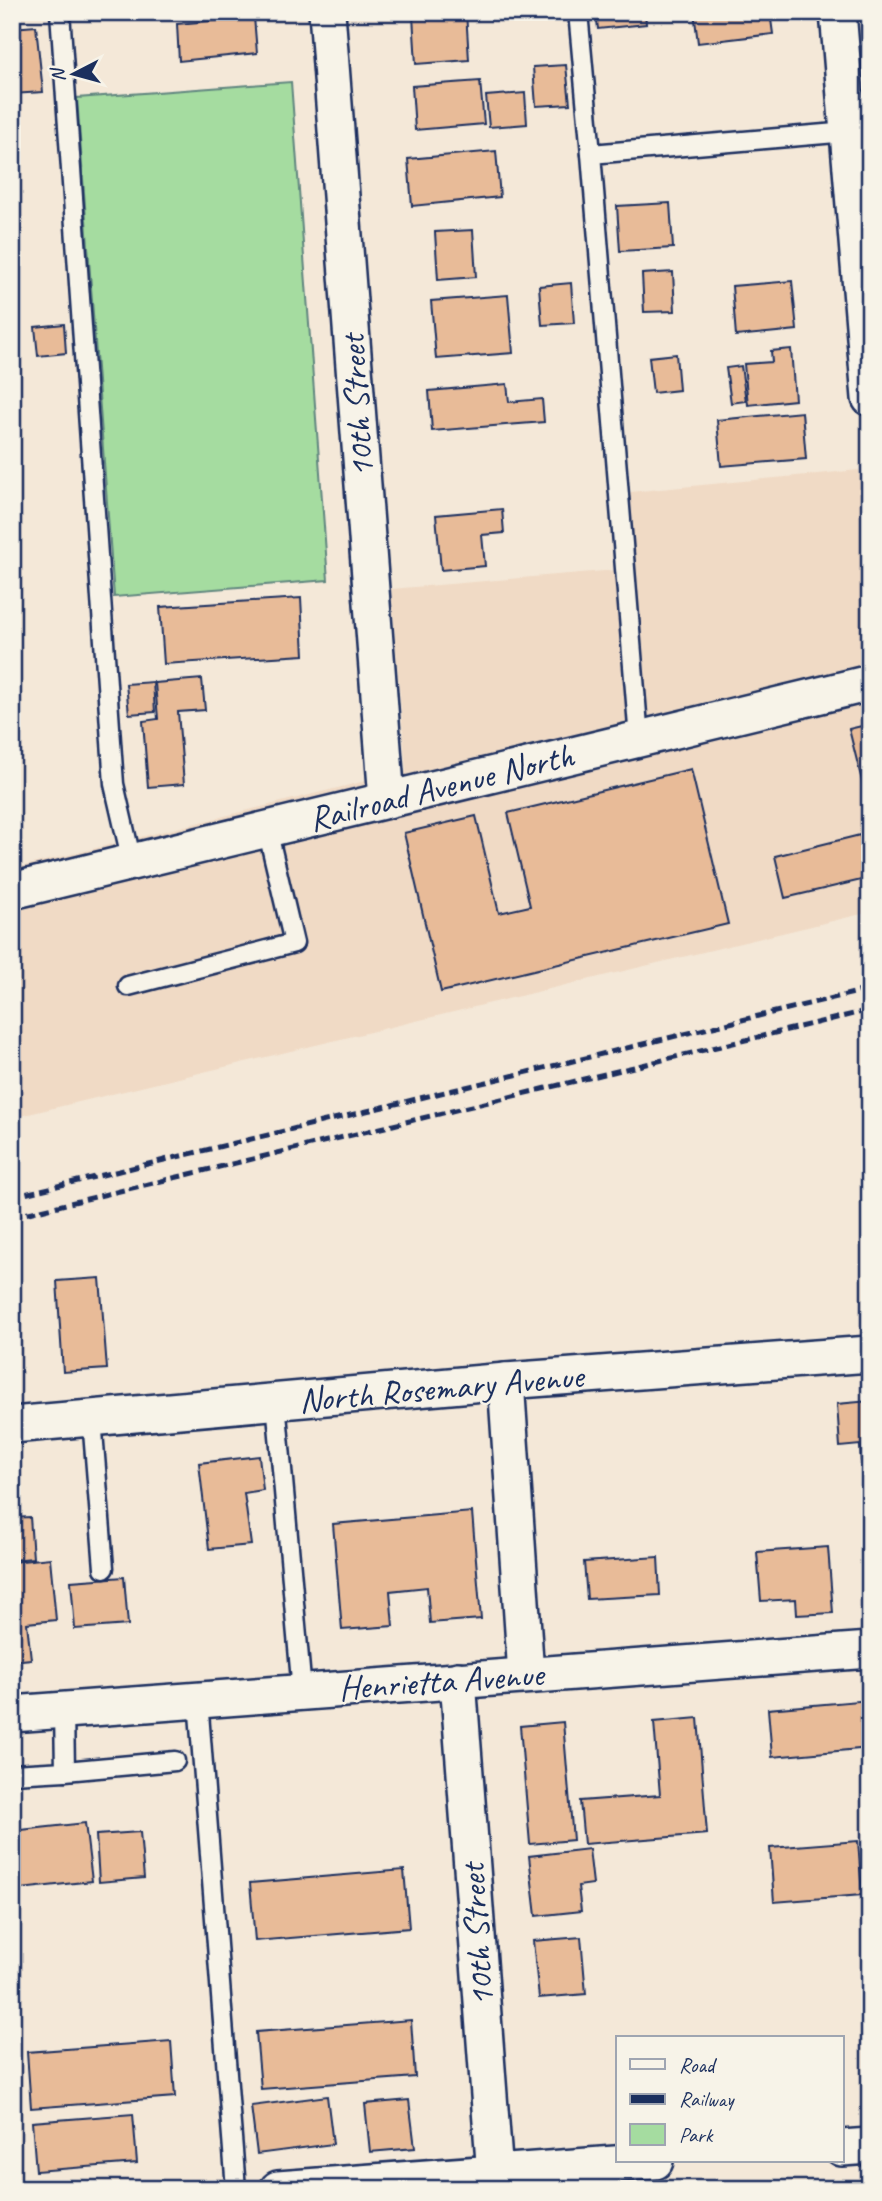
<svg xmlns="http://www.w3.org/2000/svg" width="882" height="2201" viewBox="0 0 882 2201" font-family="Caveat,sans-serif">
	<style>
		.built { fill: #f0dac5 }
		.green { fill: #a5dca0; stroke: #60867f; stroke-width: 2 }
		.building { fill: #e8bb98; stroke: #1b2f5e; stroke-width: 2 }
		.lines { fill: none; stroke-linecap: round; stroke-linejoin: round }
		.service-casing { stroke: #1b2f5e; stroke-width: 23 }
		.minor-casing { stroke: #1b2f5e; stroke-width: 40 }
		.service { stroke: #f7f3e8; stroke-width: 18 }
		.minor { stroke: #f7f3e8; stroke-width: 35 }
		.rail { stroke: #1b2f5e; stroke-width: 5; stroke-dasharray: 10 5; stroke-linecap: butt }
		.labels { text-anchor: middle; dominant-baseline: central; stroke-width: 5; stroke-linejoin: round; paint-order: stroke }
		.street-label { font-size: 35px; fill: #1b2f5e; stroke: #f7f3e8 }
	</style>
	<rect width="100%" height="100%" fill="#f4e8d8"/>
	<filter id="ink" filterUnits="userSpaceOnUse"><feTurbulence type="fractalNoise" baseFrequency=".0143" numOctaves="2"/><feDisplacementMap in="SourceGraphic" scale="14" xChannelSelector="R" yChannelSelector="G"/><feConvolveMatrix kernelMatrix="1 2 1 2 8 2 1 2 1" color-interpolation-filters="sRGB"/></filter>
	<g filter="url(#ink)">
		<!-- built -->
		<polygon class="built" points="859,470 861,484 870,483 870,912 12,1118 12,869 406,771 391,589 616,570 609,494"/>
		<!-- green -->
		<polygon class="green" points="291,82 328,580 114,597 77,98"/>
		<!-- building -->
		<g class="building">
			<polygon points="466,12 469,60 416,64 413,16"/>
			<polygon points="531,12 562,12 563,17 532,21"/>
			<polygon points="596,12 645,12 646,24 598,29"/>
			<polygon points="694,12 770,12 773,34 698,43"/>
			<polygon points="254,17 257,53 179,61 177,24"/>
			<polygon points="36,26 43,92 12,94 12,28"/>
			<polygon points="566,65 570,104 536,106 533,67"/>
			<polygon points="480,81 484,124 415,130 412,86"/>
			<polygon points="525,93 527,124 489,127 486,96"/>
			<polygon points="496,151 500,197 412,206 408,159"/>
			<polygon points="670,203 673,248 620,251 617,206"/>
			<polygon points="473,230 476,277 438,280 435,232"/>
			<polygon points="673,272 675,311 644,312 642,274"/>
			<polygon points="792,281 797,330 736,336 732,286"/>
			<polygon points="571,283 574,323 542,325 539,286"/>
			<polygon points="508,295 513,353 436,359 431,301"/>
			<polygon points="64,324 66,353 38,356 35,327"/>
			<polygon points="791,349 795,400 748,405 744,364 772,362 771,351"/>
			<polygon points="676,354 679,390 653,393 649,357"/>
			<polygon points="741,366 746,401 731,403 726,368"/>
			<polygon points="507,384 509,402 542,399 544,422 432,431 429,391"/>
			<polygon points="802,412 806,459 721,466 717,420"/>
			<polygon points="502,509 504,533 482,535 485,566 441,570 436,515"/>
			<polygon points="301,598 304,655 164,664 160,607"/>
			<polygon points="202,679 205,710 178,712 184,784 148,787 143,721 158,719 155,683"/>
			<polygon points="153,682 155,712 129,714 126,684"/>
			<polygon points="870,724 870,813 849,729"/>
			<polygon points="691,769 728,924 441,992 404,833 476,816 499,913 530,906 508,813"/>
			<polygon points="860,835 863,848 870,846 870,878 785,898 775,856"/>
			<polygon points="100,1278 107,1369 63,1372 57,1281"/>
			<polygon points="870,1401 870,1460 861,1461 860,1445 840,1447 837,1404"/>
			<polygon points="259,1456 263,1490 244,1493 251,1545 209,1549 199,1463"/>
			<polygon points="472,1512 481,1619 430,1623 427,1587 390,1591 393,1626 342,1630 333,1524"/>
			<polygon points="30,1517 33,1558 12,1560 12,1518"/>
			<polygon points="828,1547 833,1613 797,1615 796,1599 761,1601 757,1552"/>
			<polygon points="658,1557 660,1595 587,1599 584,1562"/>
			<polygon points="50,1558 56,1620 27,1623 31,1659 12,1661 12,1562"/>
			<polygon points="124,1577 128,1625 75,1629 71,1581"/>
			<polygon points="870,1700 870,1748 772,1757 768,1709"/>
			<polygon points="698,1718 707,1834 584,1844 580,1801 660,1795 654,1722"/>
			<polygon points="563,1722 573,1840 530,1844 520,1726"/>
			<polygon points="85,1823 92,1881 12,1890 12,1831"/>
			<polygon points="140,1832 144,1878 99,1882 96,1835"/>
			<polygon points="858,1841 862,1895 774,1902 770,1848"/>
			<polygon points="589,1849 593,1884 578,1886 581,1911 536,1916 529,1856"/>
			<polygon points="404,1870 409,1928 255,1941 250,1883"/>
			<polygon points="866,1907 870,1907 870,1949"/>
			<polygon points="581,1937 586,1994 539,1998 533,1941"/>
			<polygon points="411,2020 415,2077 261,2089 256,2032"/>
			<polygon points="171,2041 175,2097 31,2108 27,2052"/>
			<polygon points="327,2096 333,2144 257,2154 251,2106"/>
			<polygon points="409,2100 415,2148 370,2152 365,2104"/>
			<polygon points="133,2114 137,2163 36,2171 32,2122"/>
		</g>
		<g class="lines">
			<defs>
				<g id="service">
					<polyline points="60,12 114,784 132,862"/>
					<polyline points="578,12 591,154"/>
					<polyline points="639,739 591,154 848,132"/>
					<polyline points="128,986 294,943 267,829"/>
					<polyline points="276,1402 302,1692"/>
					<polyline points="92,1419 104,1568"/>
					<polyline points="198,1700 236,2189"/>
					<polyline points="65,1771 175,1761"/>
					<polyline points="12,1774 65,1771 64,1710"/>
				</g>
				<g id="minor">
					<polyline points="327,12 387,800"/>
					<polyline points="838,12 870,398"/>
					<polyline points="12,891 870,683"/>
					<polyline points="506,1381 526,1675"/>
					<polyline points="12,1425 506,1381 870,1354"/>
					<polyline points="458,1680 496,2189"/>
					<polyline points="12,1714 870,1650"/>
					<polyline points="842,2148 870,2146"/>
					<polyline points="278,2189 655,2161"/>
				</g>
			</defs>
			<!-- service casing -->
			<use href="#service" class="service-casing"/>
			<!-- minor casing -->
			<use href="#minor" class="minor-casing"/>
			<!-- service -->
			<use href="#service" class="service"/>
			<!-- minor -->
			<use href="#minor" class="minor"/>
			<!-- rail -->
			<g class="rail">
				<polyline points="12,1197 870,989"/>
				<polyline points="12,1217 870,1010"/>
			</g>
		</g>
	</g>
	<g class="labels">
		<!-- street labels -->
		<g class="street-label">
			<text transform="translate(357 406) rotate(-94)">10th Street</text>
			<text transform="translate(441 787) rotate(-14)">Railroad Avenue North</text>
			<text transform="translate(441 1388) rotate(-5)">North Rosemary Avenue</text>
			<text transform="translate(441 1681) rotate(-4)">Henrietta Avenue</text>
			<text transform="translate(477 1935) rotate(-94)">10th Street</text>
		</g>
	</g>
	<!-- margin -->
	<rect width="882" height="2201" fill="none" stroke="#f7f3e8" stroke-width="42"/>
	<rect x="21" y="21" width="840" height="2159" fill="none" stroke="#1b2f5e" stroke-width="2.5" filter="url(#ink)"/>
	<!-- legend -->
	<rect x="616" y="2036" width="228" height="126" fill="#f7f3e8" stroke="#9fa5b1" stroke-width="2"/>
	<rect x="630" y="2059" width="35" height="10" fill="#f7f3e8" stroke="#9fa5b1" stroke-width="2"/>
	<text x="679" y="2072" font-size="21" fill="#1b2f5e">Road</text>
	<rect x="630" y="2094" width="35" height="10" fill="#1b2f5e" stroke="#9fa5b1" stroke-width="2"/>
	<text x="679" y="2106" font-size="21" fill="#1b2f5e">Railway</text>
	<rect x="630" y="2124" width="35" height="21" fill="#a5dca0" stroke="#9fa5b1" stroke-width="2"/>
	<text x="679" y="2142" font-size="21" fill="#1b2f5e">Park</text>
	<!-- north arrow -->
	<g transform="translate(74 74) rotate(264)" stroke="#f7f3e8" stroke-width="5" paint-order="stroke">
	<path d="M0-5L12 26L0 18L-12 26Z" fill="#1b2f5e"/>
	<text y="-10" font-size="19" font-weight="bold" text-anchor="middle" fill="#1b2f5e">N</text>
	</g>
</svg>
